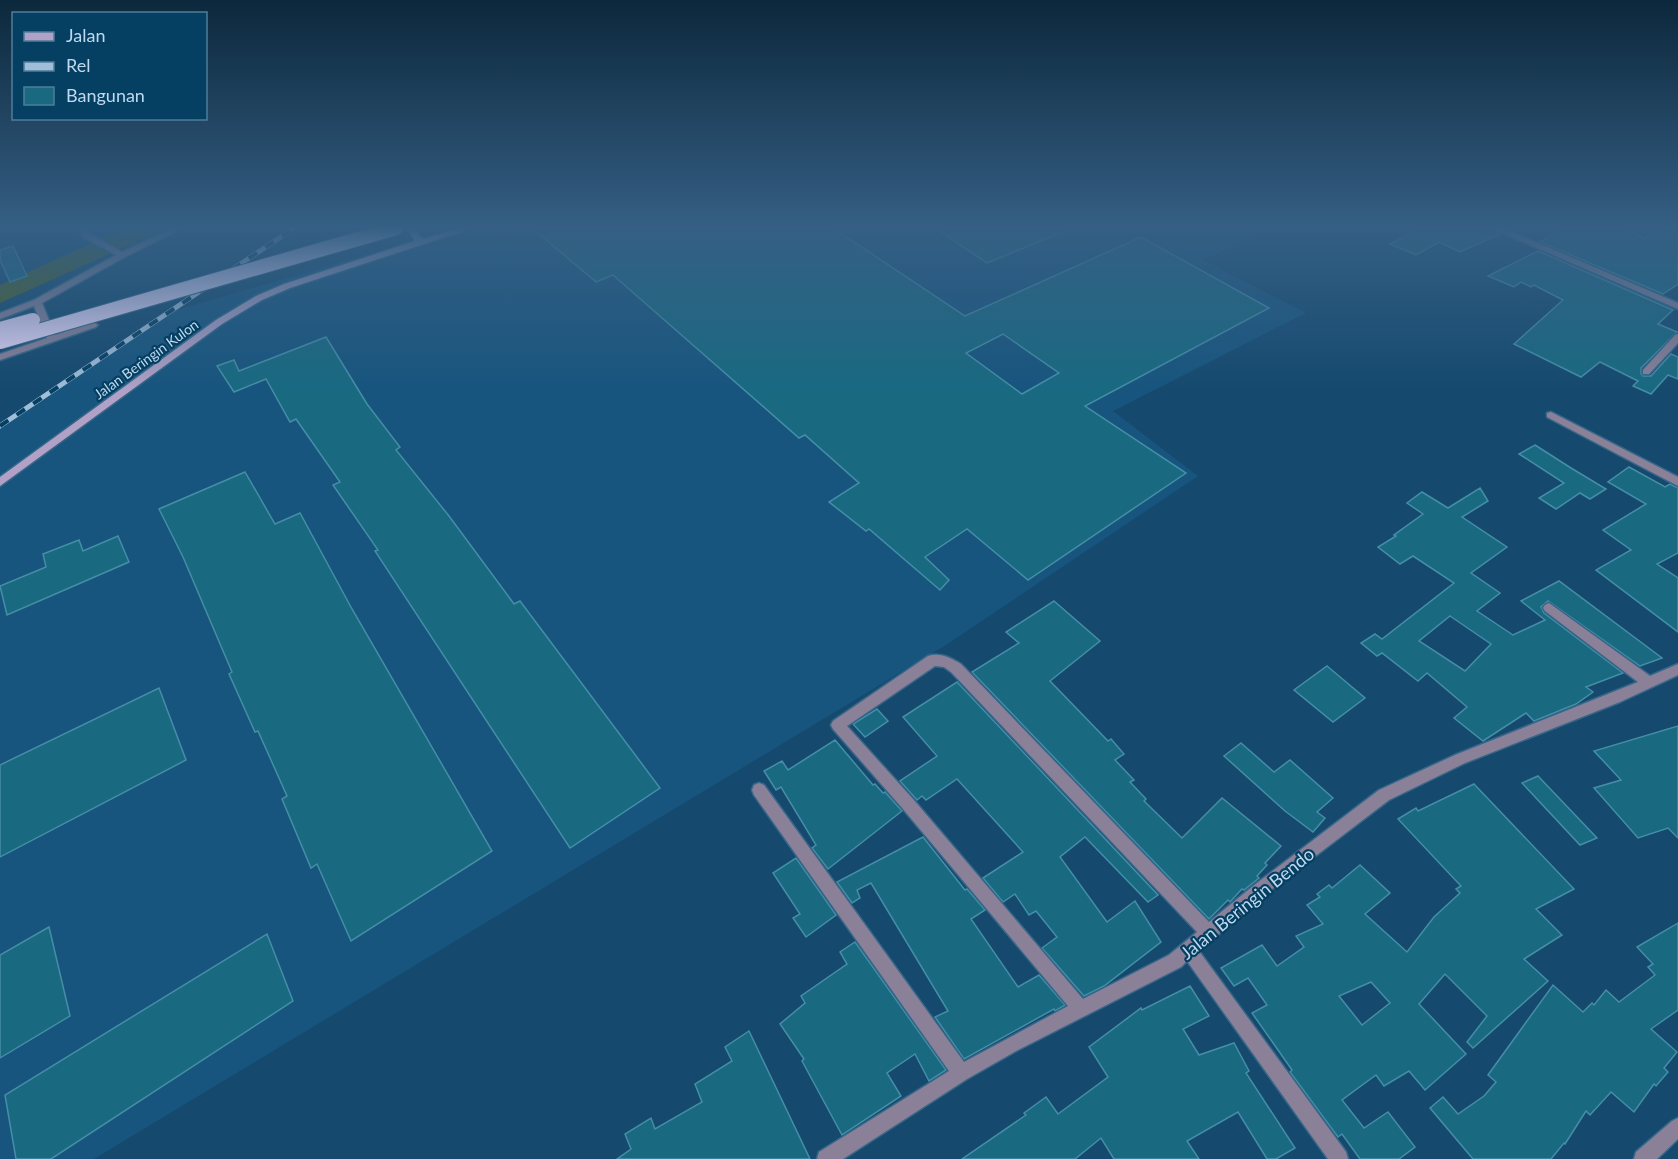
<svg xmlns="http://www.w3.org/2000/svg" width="1678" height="1159" viewBox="0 0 1678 1159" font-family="Lato,sans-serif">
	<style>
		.built { fill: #17557e }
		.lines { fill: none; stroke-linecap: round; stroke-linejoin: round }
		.river { fill: #4e611c; fill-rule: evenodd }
		.building { fill: #196981; stroke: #458ea7; stroke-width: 1.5; fill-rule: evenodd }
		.street-casing { stroke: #376688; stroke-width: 3 }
		.secondary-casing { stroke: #376688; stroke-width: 3 }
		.street { fill: #8a8199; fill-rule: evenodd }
		.secondary { fill: #b1a1c7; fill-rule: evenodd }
		.rail-casing { stroke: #a0bed7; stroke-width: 5 }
		.rail { stroke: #053f62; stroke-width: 4; stroke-dasharray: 10; stroke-linecap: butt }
		.highway-bridge-casing { stroke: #376688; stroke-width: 16; stroke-linecap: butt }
		.highway-bridge { stroke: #e4d6f9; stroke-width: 14 }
		.labels { text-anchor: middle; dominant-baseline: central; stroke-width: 4.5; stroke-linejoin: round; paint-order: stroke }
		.far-street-label { font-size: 14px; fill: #bfd9ef; stroke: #053f62 }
		.near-street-label { font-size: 18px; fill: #bfd9ef; stroke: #053f62 }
	</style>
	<rect width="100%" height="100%" fill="#15496e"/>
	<!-- built -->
	<polygon class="built" points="477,228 1273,228 1203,260 1306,313 1113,411 1198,476 946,645 94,1159 0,1159 0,427 173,311 380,251"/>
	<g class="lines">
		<!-- river -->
		<polygon class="river" points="125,228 159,228 156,233 0,303 0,285"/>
	</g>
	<!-- building -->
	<g class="building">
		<path d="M532 228H833L965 316 1141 237 1269 308 1085 406 1186 473 1028 580 967 529 925 557 949 580 940 590 869 529 866 531 829 502 859 483 805 435 799 438 613 275 596 282ZM1003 334 1059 373 1022 394 966 353Z"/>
		<polygon points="935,228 1070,228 1070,229 987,263"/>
		<polygon points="1413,228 1489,228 1500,234 1460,252 1439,242 1416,255 1390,244 1417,230"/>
		<polygon points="1561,228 1621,228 1645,238 1653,230 1658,232 1663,228 1678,228 1678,284 1663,294 1540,242"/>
		<polygon points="13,246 27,276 10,282 0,260 0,250"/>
		<polygon points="1538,251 1673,310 1658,324 1677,332 1641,368 1641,374 1643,376 1651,376 1671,354 1678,357 1678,379 1668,375 1651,394 1633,386 1638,381 1600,362 1581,377 1514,344 1563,300 1534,285 1531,287 1521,282 1514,287 1488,276"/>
		<polygon points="326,337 367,404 400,447 396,450 449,516 514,604 520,601 660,788 570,848 375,551 378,550 333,485 340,482 296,419 290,422 266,379 234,392 217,366 234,360 239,371"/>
		<polygon points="1535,445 1571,468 1606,489 1590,499 1580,493 1556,509 1539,498 1564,483 1519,454"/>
		<polygon points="1629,467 1665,487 1670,484 1678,488 1678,553 1657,564 1678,578 1678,632 1596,570 1631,550 1603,530 1646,504 1608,482"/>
		<polygon points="245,472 275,524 300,513 352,609 492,851 351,941 317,864 311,868 282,799 287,796 258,731 255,732 229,674 232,672 183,557 159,509"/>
		<path d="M1480 488 1488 501 1462 517 1507 547 1471 573 1500 593 1477 611 1513 635 1545 620 1521 601 1559 581 1662 658 1640 666 1548 601 1541 607 1544 613 1623 673 1586 687 1593 692 1576 704 1534 721 1526 713 1483 741 1454 718 1467 707 1427 673 1418 681 1382 653 1377 656 1361 643 1375 634 1382 639 1454 583 1413 556 1400 564 1378 547 1396 536 1394 535 1423 514 1407 503 1422 492 1448 508ZM1450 616 1491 644 1465 671 1419 641Z"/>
		<polygon points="118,536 129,562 7,615 0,586 46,567 43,554 79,540 83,551"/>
		<polygon points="1054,601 1100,641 1050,681 1108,741 1111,739 1124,754 1115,760 1134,780 1130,782 1146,799 1144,801 1182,838 1222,798 1281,846 1265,863 1267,865 1257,876 1259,878 1244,890 1242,889 1230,902 1228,900 1209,919 972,672 1019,643 1006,632"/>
		<polygon points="1327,666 1365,698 1333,722 1294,690"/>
		<polygon points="957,682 1158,895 1148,902 1085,837 1060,857 1107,922 1135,901 1161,942 1104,986 1084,996 1042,948 1057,937 1036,911 1029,915 1015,894 1003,902 983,878 1023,852 957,779 926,800 922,796 917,800 900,781 937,756 903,717"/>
		<polygon points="159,688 186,760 0,857 0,765"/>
		<polygon points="877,709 888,721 865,737 853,724"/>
		<polygon points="1678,726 1678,838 1668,828 1638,838 1594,788 1621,780 1594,751"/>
		<polygon points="835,740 873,785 875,784 883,793 885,792 902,811 828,869 812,848 816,845 781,787 776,790 764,771 782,761 788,770"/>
		<polygon points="1241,743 1274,772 1290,760 1333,798 1317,812 1325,818 1313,832 1285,811 1224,756"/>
		<polygon points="1538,776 1597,838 1580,845 1522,783"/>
		<path d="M1474 784 1574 889 1536 909 1562 935 1524 959 1548 981 1473 1048 1467 1042 1487 1016 1445 974 1419 1004 1466 1054 1425 1090 1409 1071 1384 1086 1376 1075 1342 1100 1364 1128 1388 1112 1415 1147 1399 1159H1360L1342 1134 1338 1137 1290 1072 1292 1070 1252 1013 1267 1005 1248 978 1234 986 1221 968 1262 945 1277 966 1304 947 1296 936 1323 924 1307 905 1320 897 1317 894 1329 885 1332 888 1360 865 1390 893 1365 914 1407 952 1434 917 1460 893 1456 889 1461 886 1398 819 1416 808 1418 811ZM1371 982 1390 1003 1362 1025 1339 996Z"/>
		<polygon points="923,837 965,890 967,889 985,910 971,919 1018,987 1039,975 1065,1005 1055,1011 1054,1009 964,1059 935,1017 948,1011 871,883 857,890 860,898 852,903 837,882"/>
		<polygon points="796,858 836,915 806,937 793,918 800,914 773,873"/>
		<polygon points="1678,923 1678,1010 1651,1029 1677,1052 1664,1068 1668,1072 1656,1086 1654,1084 1634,1112 1611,1092 1590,1115 1586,1111 1565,1144 1564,1143 1551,1159 1473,1159 1430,1108 1443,1097 1458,1114 1484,1096 1496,1082 1488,1075 1553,985 1583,1012 1592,1003 1594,1005 1606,990 1619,1002 1655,975 1648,967 1653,964 1637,947"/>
		<polygon points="49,927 70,1016 0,1058 0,955"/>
		<polygon points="267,934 293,1001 51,1159 16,1159 5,1095"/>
		<polygon points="855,942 946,1070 929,1081 915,1054 887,1073 901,1096 842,1135 802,1061 804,1059 780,1024 805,1003 801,996 847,964 840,952"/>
		<polygon points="1190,986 1209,1016 1183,1029 1199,1055 1234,1043 1249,1071 1246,1073 1295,1148 1276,1159 1267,1159 1238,1112 1187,1141 1199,1159 1114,1159 1101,1138 1075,1159 962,1159 1026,1115 1024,1113 1046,1097 1058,1114 1108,1077 1089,1047 1141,1008 1142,1010"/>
		<polygon points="749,1031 810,1159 617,1159 631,1149 625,1134 651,1118 655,1129 702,1102 695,1084 732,1061 725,1047"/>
	</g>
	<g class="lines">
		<defs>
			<g id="street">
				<polygon points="78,228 86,228 89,233 122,252 172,228 183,228 125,257 42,303 55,335 93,322 98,325 96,327 0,360 0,354 47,338 34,306 0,319 0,313 34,300 116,255 83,237"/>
				<polygon points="1491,228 1503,228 1678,303 1678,309"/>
				<polygon points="1678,334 1678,343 1649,374 1643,374 1643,370 1675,335"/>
				<polygon points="1551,412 1678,477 1678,486 1547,417 1547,413"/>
				<path d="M1549 603 1650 676 1678 664V675L1620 702 1465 763 1389 800 1263 896 1199 951 1346 1152 1348 1159H1328L1187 961 1181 967 1016 1051 967 1079 843 1159H817L819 1152 949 1071 754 795 752 790 754 785 759 783 764 785 964 1062 1068 1006 903 809 833 729 831 725 833 721 928 656C940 652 951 658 961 664L1209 922 1253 886 1379 790 1455 755 1638 682 1545 611 1543 608 1545 605ZM935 666 944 667 951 672 1197 932 1169 955 1083 999 913 799 847 726Z"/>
				<polygon points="1678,1118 1678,1139 1657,1159 1634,1159 1636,1152 1672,1121"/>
			</g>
			<polygon id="secondary" points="407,228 415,228 422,239 459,228 473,228 290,288 262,300 222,324 0,486 0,477 216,320 256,296 284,284 415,241"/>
		</defs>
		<!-- street casing -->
		<use href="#street" class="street-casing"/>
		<!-- secondary casing -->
		<use href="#secondary" class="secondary-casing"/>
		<!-- street -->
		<use href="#street" class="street"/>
		<!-- secondary -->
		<use href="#secondary" class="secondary"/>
		<defs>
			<polyline id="rail" points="0,426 294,228"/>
		</defs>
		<!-- rail casing -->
		<use href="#rail" class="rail-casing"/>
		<!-- rail -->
		<use href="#rail" class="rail"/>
		<defs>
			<g id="highway-bridge">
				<polyline points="0,329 33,320"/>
				<polyline points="0,342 396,228"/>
			</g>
		</defs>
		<!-- highway-bridge casing -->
		<use href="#highway-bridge" class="highway-bridge-casing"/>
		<!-- highway-bridge -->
		<use href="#highway-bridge" class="highway-bridge"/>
	</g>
	<!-- sky -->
	<linearGradient id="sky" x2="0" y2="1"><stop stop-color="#0c283c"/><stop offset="0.58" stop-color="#355f84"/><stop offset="1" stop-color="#355f84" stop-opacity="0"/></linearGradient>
	<rect width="1678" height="391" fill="url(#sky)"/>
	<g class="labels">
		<!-- far-street labels -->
		<g class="far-street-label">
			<text transform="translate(146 359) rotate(-36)">Jalan Beringin Kulon</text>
		</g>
		<!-- near-street labels -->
		<g class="near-street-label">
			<text transform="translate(1247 903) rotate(-39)">Jalan Beringin Bendo</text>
		</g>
	</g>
	<!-- legend -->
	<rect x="12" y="12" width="195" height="108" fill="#053f62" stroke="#4f7d9a" stroke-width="1.5"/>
	<rect x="24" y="32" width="30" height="9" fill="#b1a1c7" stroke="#4f7d9a" stroke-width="1.5"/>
	<text x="66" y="42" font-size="18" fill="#bfd9ef">Jalan</text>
	<rect x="24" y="62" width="30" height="9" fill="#a0bed7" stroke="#4f7d9a" stroke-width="1.5"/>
	<text x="66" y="72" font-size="18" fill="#bfd9ef">Rel</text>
	<rect x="24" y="87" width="30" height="18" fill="#196981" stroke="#4f7d9a" stroke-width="1.5"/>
	<text x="66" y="102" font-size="18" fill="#bfd9ef">Bangunan</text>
</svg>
